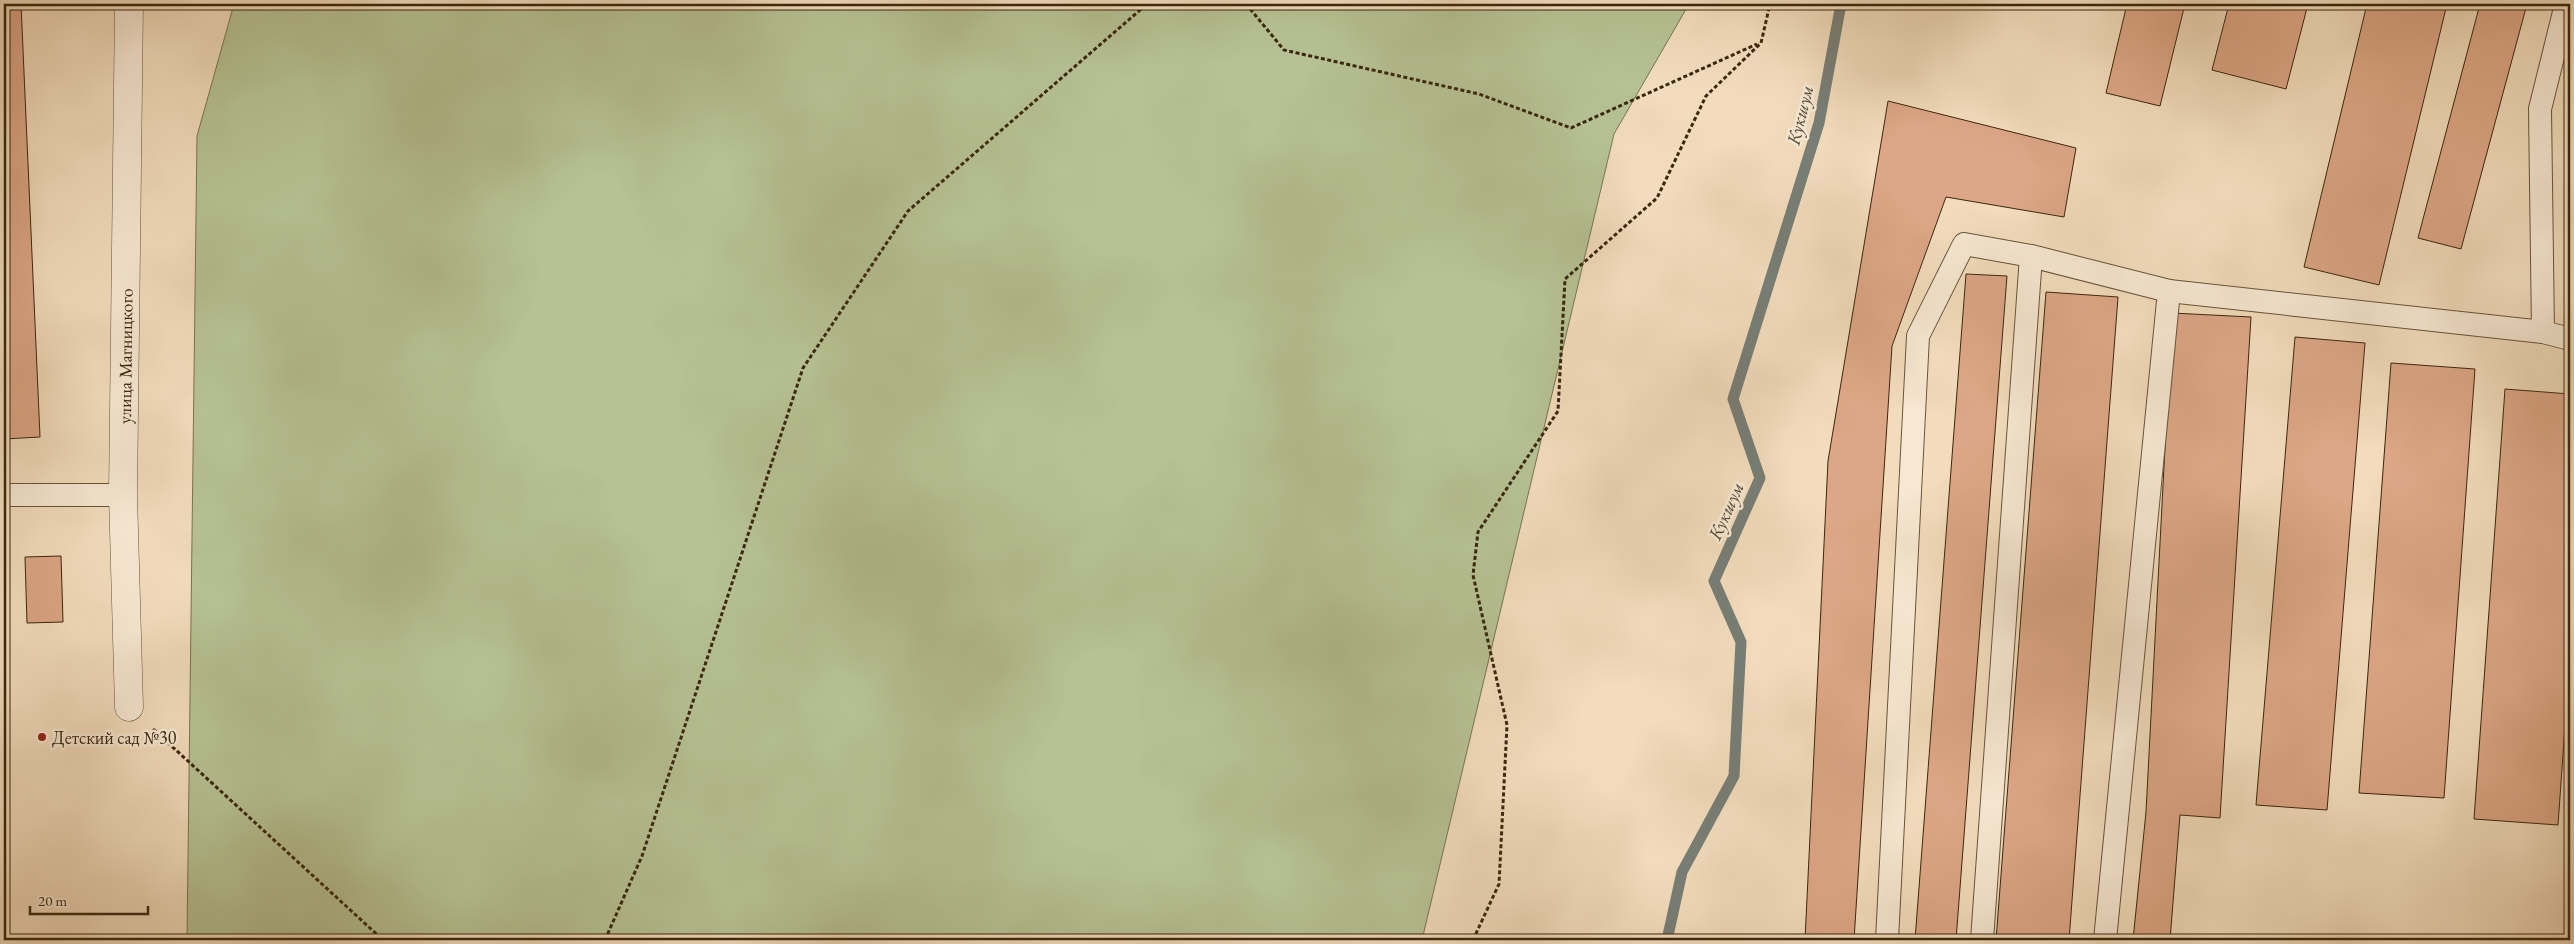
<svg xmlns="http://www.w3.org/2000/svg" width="2574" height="944" viewBox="0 0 2574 944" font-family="'EB Garamond',serif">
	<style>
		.green { fill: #b6c294; stroke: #787451 }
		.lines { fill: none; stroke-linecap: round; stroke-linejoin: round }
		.stream { stroke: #787e76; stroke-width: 11 }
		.building { fill: #dda686; stroke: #3a270e }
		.lane-casing { stroke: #68543a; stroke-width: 24 }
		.street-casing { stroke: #68543a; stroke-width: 29 }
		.path { stroke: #3a270e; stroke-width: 3; stroke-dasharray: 4 2.5; stroke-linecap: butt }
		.lane { stroke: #f7e8d3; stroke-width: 22 }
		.street { stroke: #f7e8d3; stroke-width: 28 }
		.poi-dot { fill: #8f2418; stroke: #f7e8d3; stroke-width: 2 }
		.labels { text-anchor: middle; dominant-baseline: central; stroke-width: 5; stroke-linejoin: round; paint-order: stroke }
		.street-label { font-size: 18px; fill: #3a270e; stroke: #f7e8d3 }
		.poi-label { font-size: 18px; fill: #3a270e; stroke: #f7e8d3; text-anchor: start }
		.water-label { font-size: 19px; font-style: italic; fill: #544b3a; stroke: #f7e8d3 }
	</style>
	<rect width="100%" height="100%" fill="#f2dcbc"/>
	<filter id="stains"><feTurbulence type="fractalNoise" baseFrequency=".004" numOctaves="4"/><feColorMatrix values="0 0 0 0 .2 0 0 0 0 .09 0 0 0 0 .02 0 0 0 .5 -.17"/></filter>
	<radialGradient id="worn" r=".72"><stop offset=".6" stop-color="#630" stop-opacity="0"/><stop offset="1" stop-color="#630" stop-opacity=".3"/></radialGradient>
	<!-- green -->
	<polygon class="green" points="234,4 1689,4 1614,134 1422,940 187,940 197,136"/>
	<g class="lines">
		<!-- stream -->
		<polyline class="stream" points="1667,940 1682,872 1734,776 1741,642 1714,581 1760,478 1733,399 1819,123 1841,4"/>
	</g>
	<!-- building -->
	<g class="building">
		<polygon points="4,4 21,4 40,437 4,439"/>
		<polygon points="2127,4 2185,4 2160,106 2106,93"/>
		<polygon points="2229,4 2308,4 2286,89 2212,70"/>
		<polygon points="2367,4 2447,4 2379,285 2304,267"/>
		<polygon points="2480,4 2527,4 2461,249 2418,238"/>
		<polygon points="1888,101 2076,148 2064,217 1946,197 1892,346 1854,940 1805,940 1828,461"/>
		<polygon points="1966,274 2007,276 1956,940 1915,940"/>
		<polygon points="2046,292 2118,297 2069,940 1996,940"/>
		<polygon points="2172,313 2251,317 2220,818 2180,815 2170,940 2133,940 2146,812"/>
		<polygon points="2295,337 2365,343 2327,810 2256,805"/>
		<polygon points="2391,363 2475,369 2444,798 2359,793"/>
		<polygon points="2505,389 2570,394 2570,656 2558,825 2474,819"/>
		<polygon points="61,556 63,622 27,623 25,557"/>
	</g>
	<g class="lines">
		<defs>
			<g id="lane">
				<polyline points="2543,332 2540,109 2566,4"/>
				<polyline points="4,495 123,495"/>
				<polyline points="1887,940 1918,336 1964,244 2031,256 2169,291 2543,332 2570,339"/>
				<polyline points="1982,940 2031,256"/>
				<polyline points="2105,940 2169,291"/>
			</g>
			<g id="street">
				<path id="s1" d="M129 707 123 495 129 4"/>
			</g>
		</defs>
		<!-- lane casing -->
		<use href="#lane" class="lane-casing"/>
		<!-- street casing -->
		<use href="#street" class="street-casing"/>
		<!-- path -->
		<g class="path">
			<polyline points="1246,4 1284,50 1479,94 1571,128 1757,44"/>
			<polyline points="153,729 383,940"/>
			<polyline points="605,940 642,856 803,368 908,211 1147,4"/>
			<polyline points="1473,940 1499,884 1507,725 1473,575 1478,532 1558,411 1565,279 1657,198 1706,96 1761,43 1770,4"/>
		</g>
		<!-- lane -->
		<use href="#lane" class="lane"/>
		<!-- street -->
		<use href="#street" class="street"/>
	</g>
	<!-- markers -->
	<circle class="poi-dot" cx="42" cy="737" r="5"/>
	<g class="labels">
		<!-- street labels -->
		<g class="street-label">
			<text stroke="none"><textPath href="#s1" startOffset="351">улица Магницкого</textPath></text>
		</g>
		<!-- poi labels -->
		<g class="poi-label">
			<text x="52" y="737">Детский сад №30</text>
		</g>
		<!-- water labels -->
		<g class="water-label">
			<text transform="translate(1800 115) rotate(-76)">Кукшум</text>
			<text transform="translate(1726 511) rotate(-66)">Кукшум</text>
		</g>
	</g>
	<!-- margin -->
	<rect width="2574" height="944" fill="none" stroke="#f2dcbc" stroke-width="20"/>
	<rect x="5" y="5" width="2564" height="934" fill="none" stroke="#3a270e" stroke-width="2.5"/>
	<rect x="10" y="10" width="2554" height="924" fill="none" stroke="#3a270e"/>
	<!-- scale -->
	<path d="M30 906v8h118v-8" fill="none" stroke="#3a270e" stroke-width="2.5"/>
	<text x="38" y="906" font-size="15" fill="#3a270e" stroke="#f7e8d3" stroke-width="4" paint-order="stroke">20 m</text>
	<rect width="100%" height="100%" filter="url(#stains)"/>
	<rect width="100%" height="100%" fill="url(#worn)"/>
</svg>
